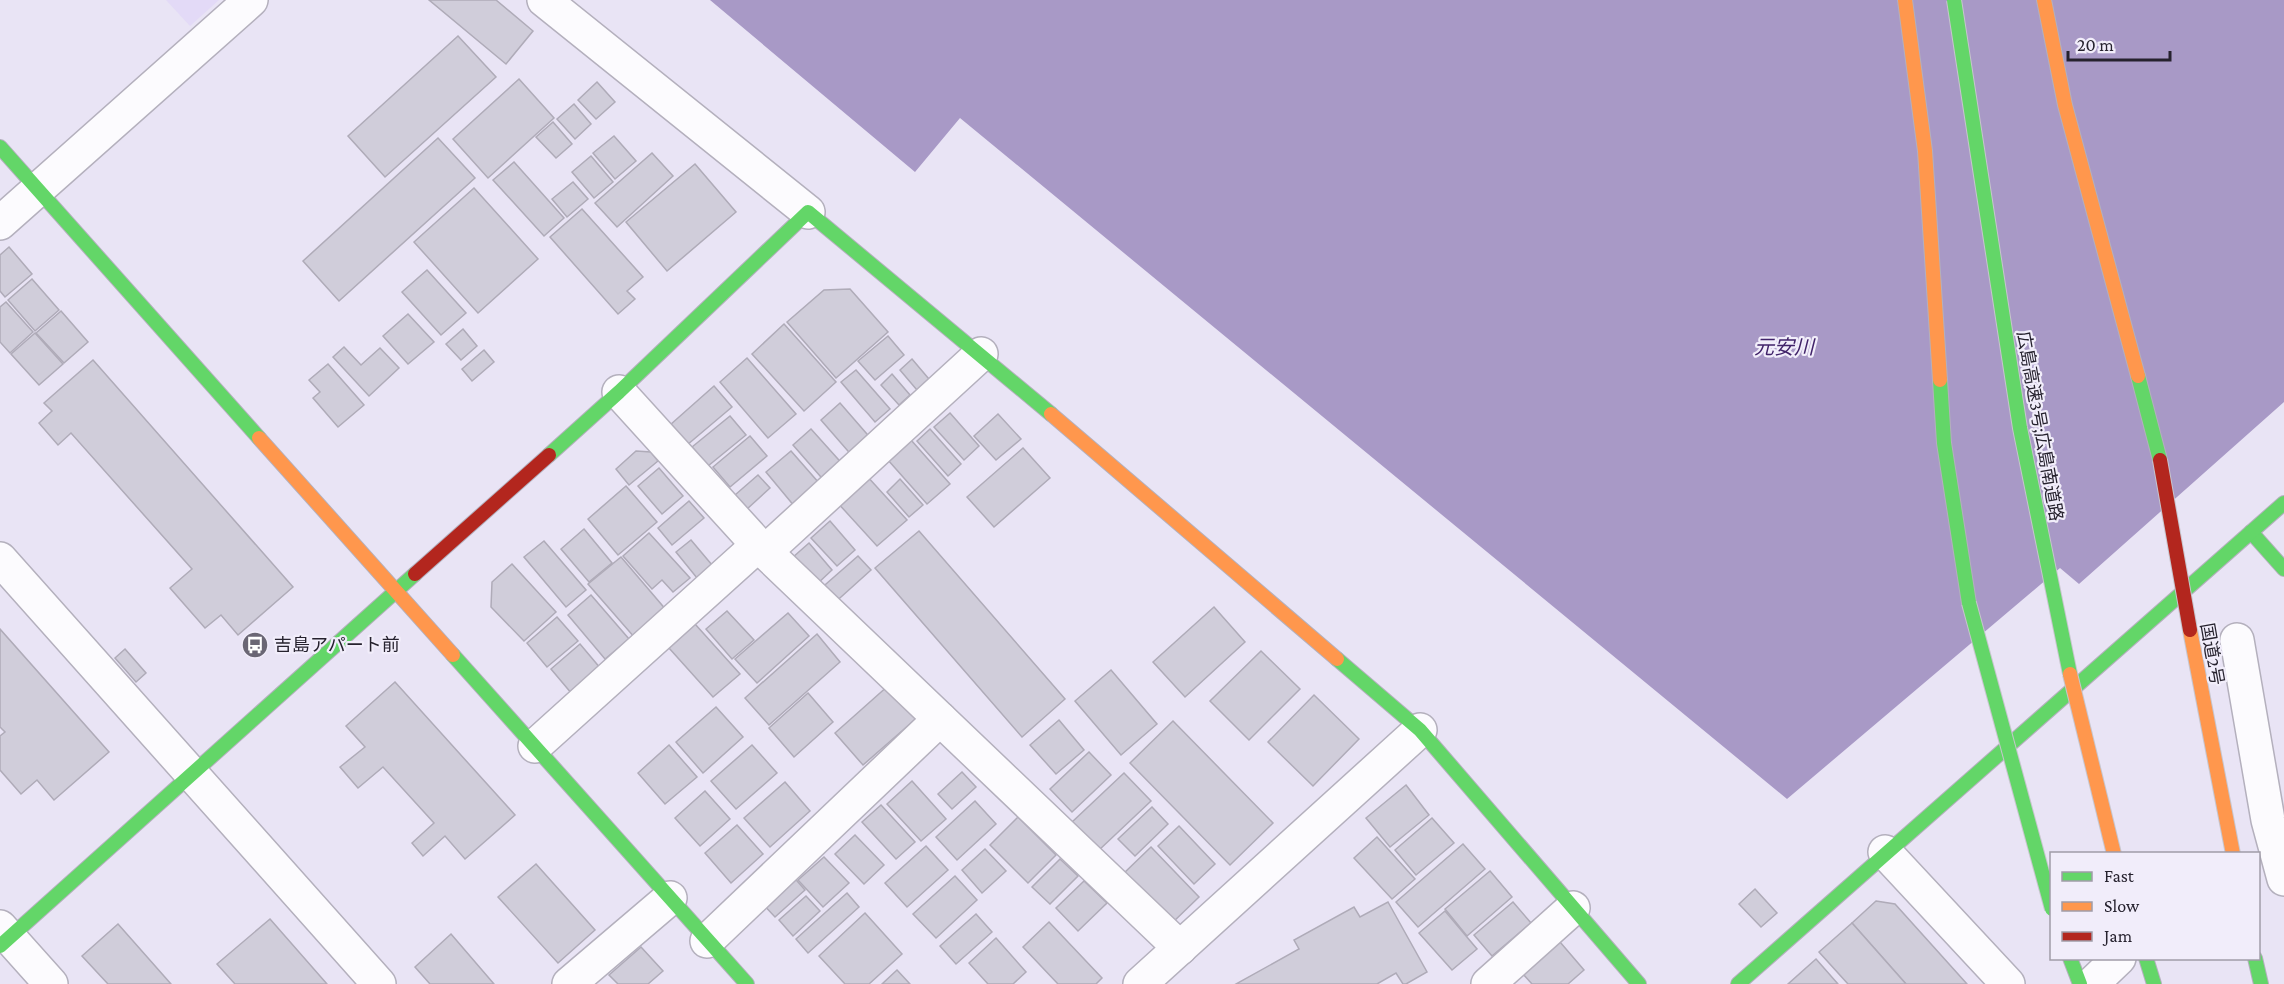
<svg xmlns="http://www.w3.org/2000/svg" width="2284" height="984" viewBox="0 0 2284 984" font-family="'Crimson Pro','Noto Sans JP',serif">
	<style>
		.built { fill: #e3daf7 }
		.water { fill: #a899c6 }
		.building { fill: #d0cdda; stroke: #afabb8; stroke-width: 1.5 }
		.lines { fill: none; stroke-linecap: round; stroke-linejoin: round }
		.street-casing { stroke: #b4b0bd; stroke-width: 36 }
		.fast-casing { stroke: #b4b0bd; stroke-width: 16 }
		.slow-casing { stroke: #b4b0bd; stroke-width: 16 }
		.jam-casing { stroke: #b4b0bd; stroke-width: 16 }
		.street { stroke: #fcfbfe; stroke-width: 33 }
		.fast { stroke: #63d668; stroke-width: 14 }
		.slow { stroke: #ff974d; stroke-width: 14 }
		.jam { stroke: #b3261e; stroke-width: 14 }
		.fast-bridge-casing { stroke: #c7c5cd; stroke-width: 16; stroke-linecap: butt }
		.slow-bridge-casing { stroke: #c7c5cd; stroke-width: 16; stroke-linecap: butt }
		.jam-bridge-casing { stroke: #c7c5cd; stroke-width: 16; stroke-linecap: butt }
		.fast-bridge { stroke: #63d668; stroke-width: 14 }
		.slow-bridge { stroke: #ff974d; stroke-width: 14 }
		.jam-bridge { stroke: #b3261e; stroke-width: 14 }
		.labels { text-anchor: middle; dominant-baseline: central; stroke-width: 4.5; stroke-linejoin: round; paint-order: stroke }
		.street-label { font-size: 18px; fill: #26222e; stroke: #f1edfa }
		.poi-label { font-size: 18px; fill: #26222e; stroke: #f1edfa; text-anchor: start }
		.water-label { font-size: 20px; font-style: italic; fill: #402269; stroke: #f1edfa }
	</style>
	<rect width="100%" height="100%" fill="#e9e4f5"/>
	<!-- built -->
	<polygon class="built" points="166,0 219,0 190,26"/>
	<!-- water -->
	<polygon class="water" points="710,0 2284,0 2284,402 2079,584 2060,568 1787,799 960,118 915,172"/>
	<!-- building -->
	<g class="building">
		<polygon points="429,0 496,0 533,31 506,64"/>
		<polygon points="458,36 496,77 385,177 348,136"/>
		<polygon points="519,79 554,118 488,178 453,139"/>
		<polygon points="597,82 615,102 596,119 578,100"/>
		<polygon points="574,104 591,124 575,139 557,119"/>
		<polygon points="553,122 572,144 556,158 536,137"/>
		<polygon points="614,136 636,161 615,179 593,153"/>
		<polygon points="438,138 475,178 339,301 303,261"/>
		<polygon points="652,153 673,176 617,227 595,203"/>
		<polygon points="591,156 613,182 594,198 572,172"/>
		<polygon points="514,162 564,218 544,236 493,180"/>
		<polygon points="695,164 736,212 667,271 626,222"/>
		<polygon points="573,182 588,199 567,217 552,199"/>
		<polygon points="474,188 538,259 478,313 414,242"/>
		<polygon points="582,209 643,277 627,291 635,299 618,314 550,237"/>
		<polygon points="9,247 32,274 5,297 0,291 0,255"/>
		<polygon points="427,270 466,313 441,335 402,292"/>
		<polygon points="32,279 59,310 35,331 8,300"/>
		<polygon points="850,289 888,332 836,378 787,322 824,290"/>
		<polygon points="6,302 33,332 10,353 0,342 0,307"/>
		<polygon points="61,311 88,342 64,363 36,333"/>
		<polygon points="408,314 434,342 408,364 383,336"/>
		<polygon points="784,324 836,382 804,411 752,354"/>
		<polygon points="463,329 477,346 461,360 446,344"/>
		<polygon points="35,333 63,364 39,385 11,354"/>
		<polygon points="888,336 904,355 875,380 858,361"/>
		<polygon points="344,347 361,365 380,348 399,368 369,396 333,357"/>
		<polygon points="484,350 494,362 472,381 462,369"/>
		<polygon points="747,358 796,414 768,438 720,382"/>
		<polygon points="912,359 934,385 922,396 900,370"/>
		<polygon points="93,360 293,587 238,635 221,615 205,628 170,588 192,569 71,433 58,445 39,423 52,411 44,403"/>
		<polygon points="328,364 364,405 338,427 313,398 320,392 309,380"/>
		<polygon points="856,370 890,409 875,422 841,382"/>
		<polygon points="892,374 910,395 899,405 881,385"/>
		<polygon points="714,386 732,407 687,445 670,425"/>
		<polygon points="840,403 873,441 854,458 821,420"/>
		<polygon points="950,413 979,446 964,460 934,427"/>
		<polygon points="998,414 1021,439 996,460 974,436"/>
		<polygon points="730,416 746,435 708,466 692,447"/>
		<polygon points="811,429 846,468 827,484 793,445"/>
		<polygon points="930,429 961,464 948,476 917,441"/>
		<polygon points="750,436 767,456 730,487 713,467"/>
		<polygon points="911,440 950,484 927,504 888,460"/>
		<polygon points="1023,448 1050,478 994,527 967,497"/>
		<polygon points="636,451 651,452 658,461 629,485 616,469"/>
		<polygon points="791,451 826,491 800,513 766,472"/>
		<polygon points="659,468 683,496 662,514 638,486"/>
		<polygon points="758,475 770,488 747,509 735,495"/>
		<polygon points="866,475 907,520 877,546 836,501"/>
		<polygon points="900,479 923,505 909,517 887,492"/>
		<polygon points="626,486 657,522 618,555 588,519"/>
		<polygon points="689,501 704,518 672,545 658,528"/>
		<polygon points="830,521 855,550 837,566 811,538"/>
		<polygon points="584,529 612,563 589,582 561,549"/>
		<polygon points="919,531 1065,699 1022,737 875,568"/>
		<polygon points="649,533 690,578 673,592 662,580 652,589 623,556"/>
		<polygon points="691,540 712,565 697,578 676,552"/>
		<polygon points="544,541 586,590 566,607 524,557"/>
		<polygon points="809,543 832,570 816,585 792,558"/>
		<polygon points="858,556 871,570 831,606 818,591"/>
		<polygon points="621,557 667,611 635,638 588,584"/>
		<polygon points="512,564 556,612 524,641 491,607 492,582"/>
		<polygon points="591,595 629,639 605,659 568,615"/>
		<polygon points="1214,607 1245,642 1185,697 1153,662"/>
		<polygon points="727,611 754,640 732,659 706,629"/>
		<polygon points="788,613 809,636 757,683 735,659"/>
		<polygon points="557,617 578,641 547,667 527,643"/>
		<polygon points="695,624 740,674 713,697 669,648"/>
		<polygon points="0,629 109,752 54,800 37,780 21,794 0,770 0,736 5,732 0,727"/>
		<polygon points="817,634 840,662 769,725 745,698"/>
		<polygon points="580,644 601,669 572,694 551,669"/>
		<polygon points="125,649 146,673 136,682 115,658"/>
		<polygon points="1261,651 1300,689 1249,740 1210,701"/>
		<polygon points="1111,670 1157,724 1121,755 1075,701"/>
		<polygon points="395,682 515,815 465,859 445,836 423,856 412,843 434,823 383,767 358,788 340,767 365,747 346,726"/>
		<polygon points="889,685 918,717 863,765 835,733"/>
		<polygon points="808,693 833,722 794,757 769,728"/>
		<polygon points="1314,695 1359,739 1313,786 1268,742"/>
		<polygon points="716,707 743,737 703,773 676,742"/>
		<polygon points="1059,720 1084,750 1056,774 1030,745"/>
		<polygon points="1173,721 1273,823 1230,865 1130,763"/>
		<polygon points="669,745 697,777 665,804 638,773"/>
		<polygon points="752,745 777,773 736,809 711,781"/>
		<polygon points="1089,752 1111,775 1072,812 1050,789"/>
		<polygon points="962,772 976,787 952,809 938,794"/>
		<polygon points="1124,773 1151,801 1098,851 1071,823"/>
		<polygon points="912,781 946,819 921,841 887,804"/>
		<polygon points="785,782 810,811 770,847 744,818"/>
		<polygon points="1406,785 1429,815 1390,847 1366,818"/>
		<polygon points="705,791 730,819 700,846 675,818"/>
		<polygon points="975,801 996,824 957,860 936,837"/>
		<polygon points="881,805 915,842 896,859 862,822"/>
		<polygon points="1152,807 1168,824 1135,856 1118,839"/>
		<polygon points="1018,817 1056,855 1028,883 990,845"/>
		<polygon points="1432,818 1454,843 1416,875 1395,850"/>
		<polygon points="737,825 763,854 731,883 705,853"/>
		<polygon points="1179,826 1215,864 1194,884 1158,846"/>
		<polygon points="855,835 884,865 864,884 835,854"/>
		<polygon points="1377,837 1415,879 1392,899 1354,858"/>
		<polygon points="1463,844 1485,869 1418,927 1396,902"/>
		<polygon points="926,846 948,870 907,907 885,883"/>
		<polygon points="1151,847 1199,897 1170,925 1122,875"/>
		<polygon points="985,849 1006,871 982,893 962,870"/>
		<polygon points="824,857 849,883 823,907 798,880"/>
		<polygon points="1060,859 1078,876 1050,904 1032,887"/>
		<polygon points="536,864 595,930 558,963 498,897"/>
		<polygon points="1490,871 1512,897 1467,936 1445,909"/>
		<polygon points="791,874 805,890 775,917 761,902"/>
		<polygon points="955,876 977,900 936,938 913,914"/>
		<polygon points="1084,881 1107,903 1078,931 1056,908"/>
		<polygon points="1755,889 1777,913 1761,927 1739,904"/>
		<polygon points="847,893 859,907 808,953 796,939"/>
		<polygon points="806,896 820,911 793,936 779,920"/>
		<polygon points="1876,901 1895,904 1967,984 1906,984 1852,923"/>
		<polygon points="1388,902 1427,972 1406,984 1403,984 1396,973 1377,984 1236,984 1299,949 1294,940 1354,907 1360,917"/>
		<polygon points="1513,902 1531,923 1492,956 1474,935"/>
		<polygon points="1445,911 1477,949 1452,970 1419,933"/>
		<polygon points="865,913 902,954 869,984 845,984 819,956"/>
		<polygon points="976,914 992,932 956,964 940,946"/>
		<polygon points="270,919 327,984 235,984 217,964"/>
		<polygon points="1049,922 1102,978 1096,984 1058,984 1023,947"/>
		<polygon points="1852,923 1906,984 1848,984 1819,952"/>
		<polygon points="118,924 171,984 108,984 82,956"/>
		<polygon points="451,934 494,984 430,984 415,967"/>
		<polygon points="996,938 1026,972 1013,984 988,984 969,963"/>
		<polygon points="1560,942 1584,970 1568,984 1532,984 1523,974"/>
		<polygon points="641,947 663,971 648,984 618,984 609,975"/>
		<polygon points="1816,959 1838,984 1788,984"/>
		<polygon points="897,970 910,984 882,984"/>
	</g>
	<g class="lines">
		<defs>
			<g id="street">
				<polyline points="544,0 808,212"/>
				<polyline points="0,223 251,0"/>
				<polyline points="619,392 758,545 1180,948"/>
				<polyline points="766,551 981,354"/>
				<polyline points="0,559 379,984"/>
				<polyline points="2237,640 2268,820 2284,879"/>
				<polyline points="535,746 758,545"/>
				<polyline points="1885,852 2008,984"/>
				<polyline points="0,927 51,984"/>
				<polyline points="707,941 940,719"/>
				<polyline points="569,984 670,898"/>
				<polyline points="1140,984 1420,730"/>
				<polyline points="1488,984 1573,908"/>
				<polyline points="2092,984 2119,958"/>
			</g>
			<g id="fast">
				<polyline points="0,147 259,438"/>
				<polyline points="2138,376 2160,460"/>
				<polyline points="1940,380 1944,443 1969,603"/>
				<polyline points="549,455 619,392 808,212 1051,414"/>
				<polyline points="2251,532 2284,569"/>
				<polyline points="453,655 747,984"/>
				<polyline points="1337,659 1420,730 1639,984"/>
				<polyline points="0,946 415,574"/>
				<polyline points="2070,958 2080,984"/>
				<polyline points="2146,958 2154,984"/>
				<polyline points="2255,958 2261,984"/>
				<polyline points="1738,984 2284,503"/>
			</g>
			<g id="slow">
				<polyline points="1905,0 1925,151 1940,380"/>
				<polyline points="2044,0 2065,105 2138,376"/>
				<polyline points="1051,414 1337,659"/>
				<polyline points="259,438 453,655"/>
			</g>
			<polyline id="jam" points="415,574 549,455"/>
		</defs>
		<!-- street casing -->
		<use href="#street" class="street-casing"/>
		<!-- fast casing -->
		<use href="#fast" class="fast-casing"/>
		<!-- slow casing -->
		<use href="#slow" class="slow-casing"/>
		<!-- jam casing -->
		<use href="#jam" class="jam-casing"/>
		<!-- street -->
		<use href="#street" class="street"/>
		<!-- fast -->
		<use href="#fast" class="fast"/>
		<!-- slow -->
		<use href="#slow" class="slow"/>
		<!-- jam -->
		<use href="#jam" class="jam"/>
		<defs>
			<g id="fast-bridge">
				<polyline points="1954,0 2020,428 2070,674"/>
				<polyline points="1969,603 2052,909"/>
			</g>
			<g id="slow-bridge">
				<polyline points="2190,630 2233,854"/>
				<polyline points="2070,674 2114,854"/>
			</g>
			<polyline id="jam-bridge" points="2160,460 2190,630"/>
		</defs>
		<!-- fast-bridge casing -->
		<use href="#fast-bridge" class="fast-bridge-casing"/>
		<!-- slow-bridge casing -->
		<use href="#slow-bridge" class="slow-bridge-casing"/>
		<!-- jam-bridge casing -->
		<use href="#jam-bridge" class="jam-bridge-casing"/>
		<!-- fast-bridge -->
		<use href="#fast-bridge" class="fast-bridge"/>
		<!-- slow-bridge -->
		<use href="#slow-bridge" class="slow-bridge"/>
		<!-- jam-bridge -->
		<use href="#jam-bridge" class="jam-bridge"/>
	</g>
	<!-- icons -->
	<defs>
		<symbol id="bus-disc" viewBox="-11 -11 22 22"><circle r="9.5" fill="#6a6674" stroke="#f1edfa"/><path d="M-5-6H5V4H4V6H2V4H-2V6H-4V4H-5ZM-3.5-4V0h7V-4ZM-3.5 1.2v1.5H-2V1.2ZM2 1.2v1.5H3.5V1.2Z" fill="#fff"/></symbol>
	</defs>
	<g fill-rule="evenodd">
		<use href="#bus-disc" x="240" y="630" width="30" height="30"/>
	</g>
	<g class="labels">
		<!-- street labels -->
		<g class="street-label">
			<text transform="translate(2040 426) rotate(80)">広島高速3号;広島南道路</text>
			<text transform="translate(2212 654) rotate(80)">国道2号</text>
		</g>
		<!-- poi labels -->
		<g class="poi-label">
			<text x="274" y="645">吉島アパート前</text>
		</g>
		<!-- water labels -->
		<g class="water-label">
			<text x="1784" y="347">元安川</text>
		</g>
	</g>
	<!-- legend -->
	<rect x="2050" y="852" width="210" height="108" fill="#f1edfa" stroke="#a09ca8" stroke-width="1.5"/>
	<rect x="2062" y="872" width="30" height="9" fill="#63d668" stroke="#a09ca8" stroke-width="1.5"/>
	<text x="2104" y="882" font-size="18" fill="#26222e">Fast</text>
	<rect x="2062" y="902" width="30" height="9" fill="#ff974d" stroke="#a09ca8" stroke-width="1.5"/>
	<text x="2104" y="912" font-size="18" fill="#26222e">Slow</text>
	<rect x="2062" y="932" width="30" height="9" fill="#b3261e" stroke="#a09ca8" stroke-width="1.5"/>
	<text x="2104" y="942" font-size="18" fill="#26222e">Jam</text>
	<!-- scale -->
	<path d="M2068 51v9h102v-9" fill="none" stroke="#26222e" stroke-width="3"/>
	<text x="2077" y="51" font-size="18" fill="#26222e" stroke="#f1edfa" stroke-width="4.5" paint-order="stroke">20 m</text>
</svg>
